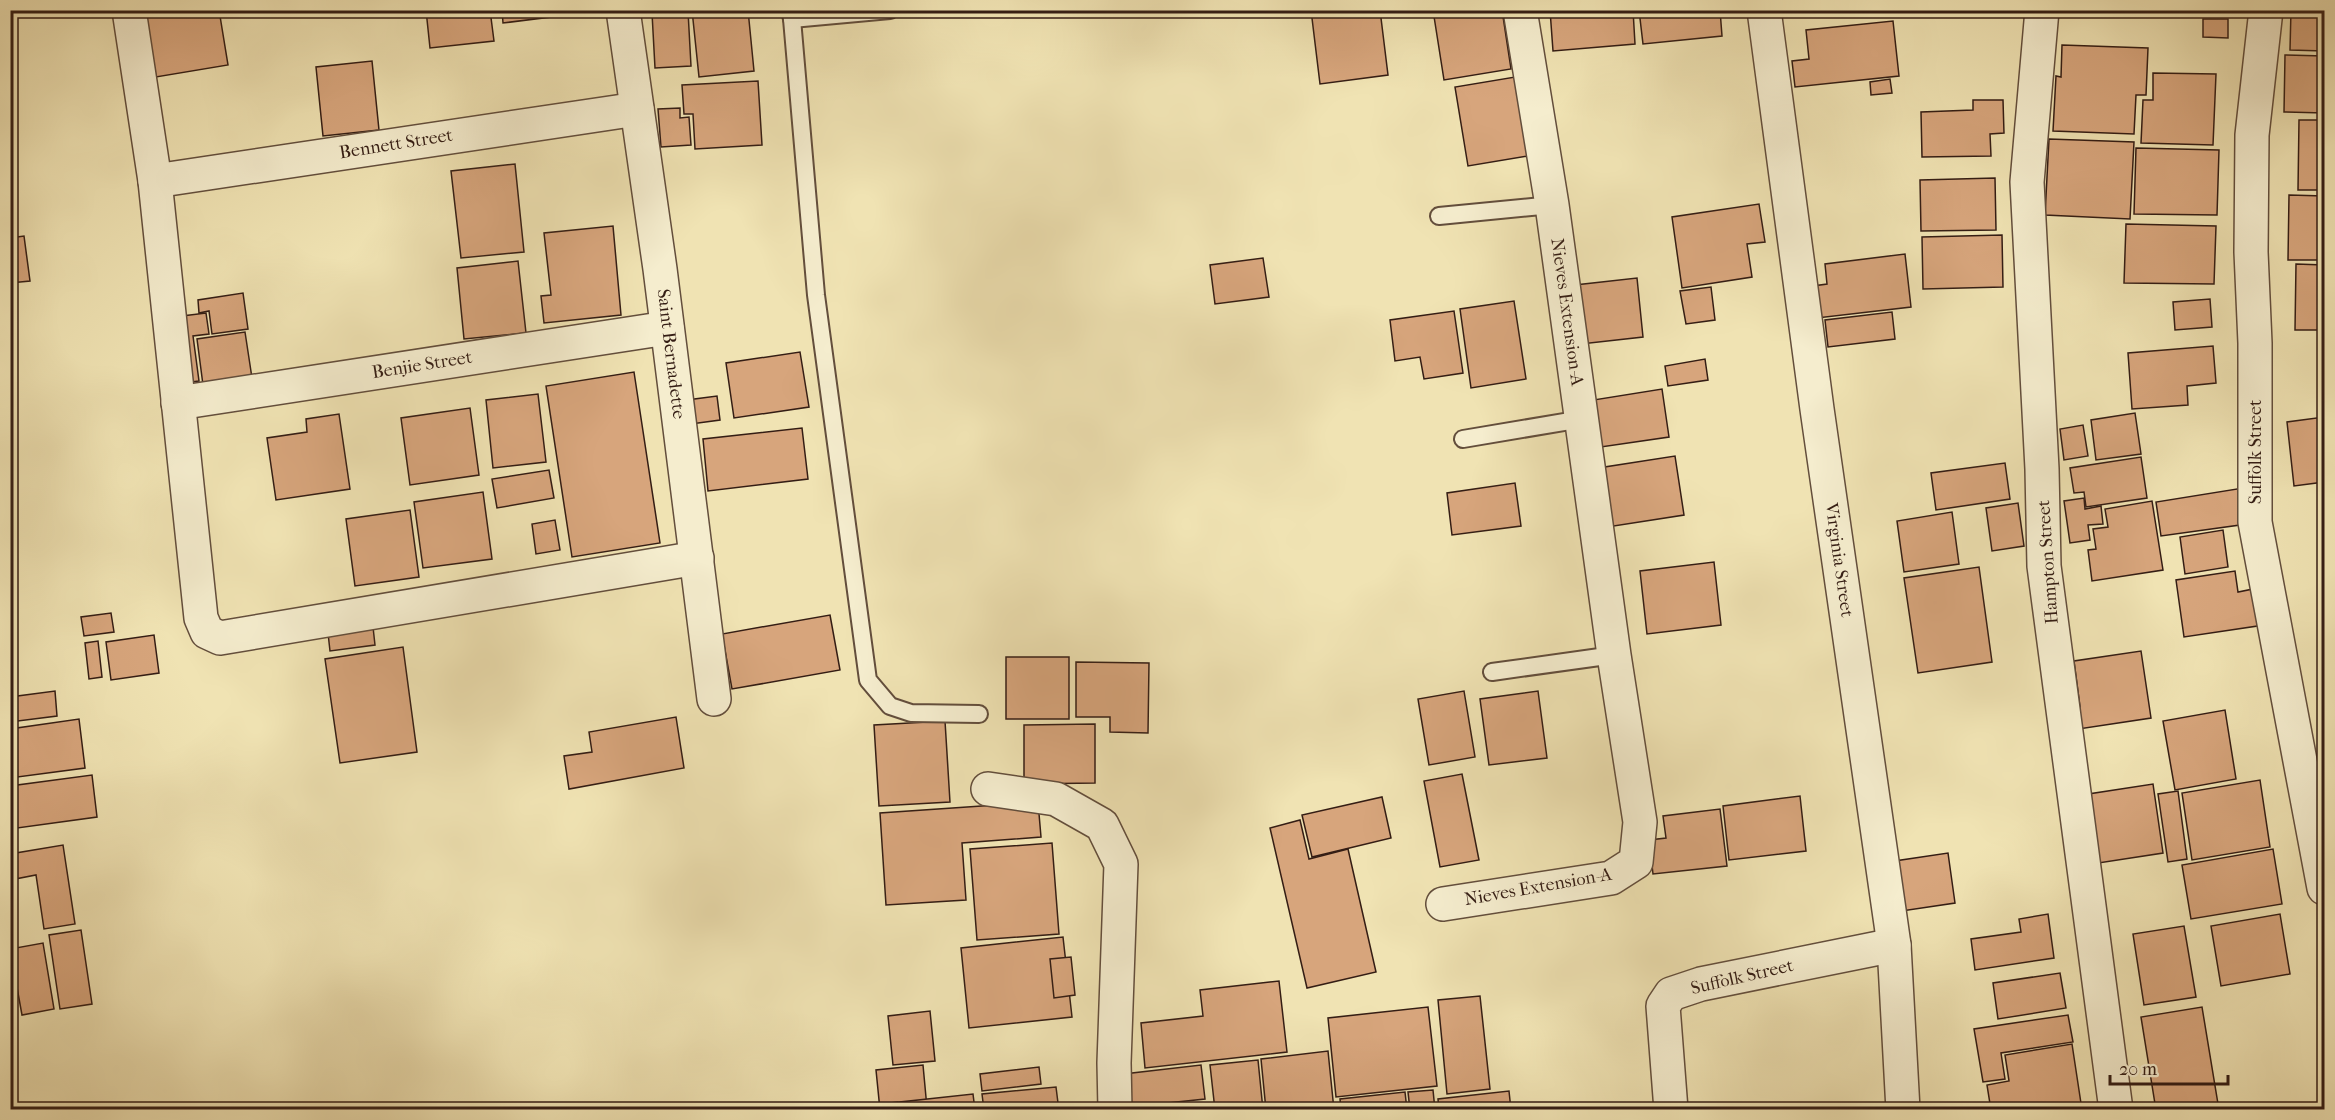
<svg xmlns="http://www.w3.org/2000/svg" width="2335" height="1120" viewBox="0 0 2335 1120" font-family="'IM FELL French Canon',serif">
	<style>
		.building { fill: #d7a57c; stroke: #341d14; stroke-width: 1.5 }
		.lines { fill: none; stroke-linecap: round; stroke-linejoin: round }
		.lane-casing { stroke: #634e3c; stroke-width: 20 }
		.street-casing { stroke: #634e3c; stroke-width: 36 }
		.lane { stroke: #f5edce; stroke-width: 16 }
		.street { stroke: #f5edce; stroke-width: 33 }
		.labels { text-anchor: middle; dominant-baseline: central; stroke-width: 4.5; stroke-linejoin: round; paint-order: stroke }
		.street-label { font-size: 18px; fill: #341d14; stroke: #f5edce }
	</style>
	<rect width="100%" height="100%" fill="#f0e3b3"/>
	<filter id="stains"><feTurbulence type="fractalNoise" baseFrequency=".00333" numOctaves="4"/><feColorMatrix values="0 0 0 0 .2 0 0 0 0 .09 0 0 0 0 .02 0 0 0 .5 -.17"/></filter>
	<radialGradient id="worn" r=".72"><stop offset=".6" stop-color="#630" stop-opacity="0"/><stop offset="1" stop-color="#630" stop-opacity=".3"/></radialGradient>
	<!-- building -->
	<g class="building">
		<polygon points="145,10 219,10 228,65 156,77"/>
		<polygon points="426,10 490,10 494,41 430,48"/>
		<polygon points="502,10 558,10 559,16 503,23"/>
		<polygon points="692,10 748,10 754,71 699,77"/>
		<polygon points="1311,10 1380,10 1388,75 1320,84"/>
		<polygon points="1433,10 1502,10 1511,69 1444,80"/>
		<polygon points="1550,10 1633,10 1635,44 1553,51"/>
		<polygon points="1639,10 1720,10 1722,36 1643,44"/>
		<polygon points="2291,10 2324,10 2324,51 2290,50"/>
		<polygon points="688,11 691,66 655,68 652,13"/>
		<polygon points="2203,19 2228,19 2228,38 2203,37"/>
		<polygon points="1893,21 1899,76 1795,87 1792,61 1809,59 1806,30"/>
		<polygon points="2062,45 2148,48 2146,95 2136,95 2134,134 2053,131 2056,76 2061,77"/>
		<polygon points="2285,55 2324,56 2324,113 2284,112"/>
		<polygon points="372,61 379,130 323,136 316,67"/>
		<polygon points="2153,73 2216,74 2213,145 2141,143 2143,100 2153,100"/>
		<polygon points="1515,77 1528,156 1468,166 1455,87"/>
		<polygon points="1890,79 1892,93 1871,95 1870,82"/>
		<polygon points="758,81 762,145 695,149 693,114 684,114 682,85"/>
		<polygon points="1973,100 2003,100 2004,133 1990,134 1991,156 1922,157 1921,112 1973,110"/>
		<polygon points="680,108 680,118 689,117 691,145 661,147 658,109"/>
		<polygon points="2299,120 2324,120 2324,190 2298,190"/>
		<polygon points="2049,139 2134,142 2130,219 2045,215"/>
		<polygon points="2136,148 2219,150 2217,215 2134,214"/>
		<polygon points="515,164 524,252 461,258 451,171"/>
		<polygon points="1995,178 1996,230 1921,231 1920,180"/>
		<polygon points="2289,195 2324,196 2324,260 2288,260"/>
		<polygon points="1759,204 1765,242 1747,244 1752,277 1682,288 1672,217"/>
		<polygon points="2126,224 2216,226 2214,284 2124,283"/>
		<polygon points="613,226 621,315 544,323 541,296 551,295 544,233"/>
		<polygon points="2002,235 2003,287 1923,289 1922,237"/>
		<polygon points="24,236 30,281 10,283 10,238"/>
		<polygon points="1905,254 1911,307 1817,318 1813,286 1827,284 1825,264"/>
		<polygon points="1263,258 1269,297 1215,304 1210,265"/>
		<polygon points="518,261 526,333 464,339 457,268"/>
		<polygon points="2296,264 2324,265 2324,330 2295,330"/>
		<polygon points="1637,278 1643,337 1572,345 1566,286"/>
		<polygon points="1711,287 1715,320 1686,324 1680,291"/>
		<polygon points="243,293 248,329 212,334 209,311 199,313 198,300"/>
		<polygon points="2210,299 2212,327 2175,330 2173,302"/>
		<polygon points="1514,301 1526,379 1471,388 1460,309"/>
		<polygon points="1454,311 1463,373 1424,379 1420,357 1395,361 1390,320"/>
		<polygon points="1892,312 1895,339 1828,347 1825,320"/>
		<polygon points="206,313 209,334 193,336 199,381 183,383 174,317"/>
		<polygon points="245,332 252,378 203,385 197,339"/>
		<polygon points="2213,346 2216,383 2187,386 2188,405 2132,409 2128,353"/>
		<polygon points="800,352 809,407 734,418 726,363"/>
		<polygon points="1705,359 1708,380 1668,386 1665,366"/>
		<polygon points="634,372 660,543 572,557 546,386"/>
		<polygon points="1662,389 1669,437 1594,448 1587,401"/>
		<polygon points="538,394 546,462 493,468 486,400"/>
		<polygon points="717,396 720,420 691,424 687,400"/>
		<polygon points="470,408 479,475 410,485 401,418"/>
		<polygon points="2135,413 2141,454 2096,460 2091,420"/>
		<polygon points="339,414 350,489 276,500 267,438 307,432 306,419"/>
		<polygon points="2324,417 2324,482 2294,486 2287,422"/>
		<polygon points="2083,425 2088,456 2064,460 2060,429"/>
		<polygon points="802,428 808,479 708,491 703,439"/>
		<polygon points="1675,456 1684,515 1601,528 1592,469"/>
		<polygon points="2141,457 2147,498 2086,507 2084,492 2074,493 2070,468"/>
		<polygon points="2005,463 2010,499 1936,510 1931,473"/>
		<polygon points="549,470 554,498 497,508 492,479"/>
		<polygon points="1515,483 1521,526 1452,535 1447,493"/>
		<polygon points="2243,488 2247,524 2161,536 2156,502"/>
		<polygon points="483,492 492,559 423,568 414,502"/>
		<polygon points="2084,498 2085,509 2101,506 2103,524 2088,525 2090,540 2070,543 2064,501"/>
		<polygon points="2152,501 2163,570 2092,581 2088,550 2096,549 2093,529 2108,527 2105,509"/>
		<polygon points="2018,503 2024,546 1992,551 1986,508"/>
		<polygon points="410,510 419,577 355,586 346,519"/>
		<polygon points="1952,512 1959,564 1904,572 1897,521"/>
		<polygon points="555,520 560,550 536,554 532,524"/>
		<polygon points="2223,530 2228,567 2185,574 2180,537"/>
		<polygon points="1714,562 1721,625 1647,634 1640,571"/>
		<polygon points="1979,567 1992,662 1918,673 1904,578"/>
		<polygon points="2235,571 2238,592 2258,588 2264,625 2184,637 2176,580"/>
		<polygon points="111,613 114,632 84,636 81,617"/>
		<polygon points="830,615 840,670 732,689 722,634"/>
		<polygon points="373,627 375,645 330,651 328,633"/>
		<polygon points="154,635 159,673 111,680 106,642"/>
		<polygon points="98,641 102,677 89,679 85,643"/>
		<polygon points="403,647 417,752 340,763 325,659"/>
		<polygon points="2141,651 2151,718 2072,730 2070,709 2080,707 2074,661"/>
		<rect x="1006" y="657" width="63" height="62"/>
		<polygon points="1076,662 1149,663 1148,733 1110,732 1110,717 1076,717"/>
		<polygon points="55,691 57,716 10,722 10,697"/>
		<polygon points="1464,691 1475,757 1429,765 1418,699"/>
		<polygon points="1538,691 1547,758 1489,765 1480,699"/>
		<polygon points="2225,710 2236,779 2175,790 2163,721"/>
		<polygon points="676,717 684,768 569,789 564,756 592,752 589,732"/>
		<polygon points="79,719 85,768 10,778 10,729"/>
		<polygon points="945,721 950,802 879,806 874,725"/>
		<polygon points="1095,724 1095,783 1024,784 1024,725"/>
		<polygon points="2324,763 2324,828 2310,765"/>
		<polygon points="1462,774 1479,860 1440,867 1424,781"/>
		<polygon points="92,775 97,817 10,829 10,786"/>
		<polygon points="2260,780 2270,847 2192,860 2182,793"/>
		<polygon points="2153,784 2163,853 2092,864 2082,795"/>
		<polygon points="2178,791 2187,859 2168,862 2158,794"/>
		<polygon points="1800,796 1806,851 1729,860 1723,806"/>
		<polygon points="1382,797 1391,838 1312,857 1302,815"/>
		<polygon points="1038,802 1041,837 962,843 966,900 886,905 880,813"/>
		<polygon points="1720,809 1727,866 1653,874 1649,840 1666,838 1663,816"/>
		<polygon points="1300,820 1309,859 1348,849 1376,972 1307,988 1270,828"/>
		<polygon points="1052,843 1059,934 977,940 970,849"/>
		<polygon points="63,845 75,924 44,929 36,875 10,880 10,854"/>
		<polygon points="2273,849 2282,904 2191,919 2182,865"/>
		<polygon points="1948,853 1955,903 1895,912 1888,862"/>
		<polygon points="2048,914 2054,958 1975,970 1971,939 2021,932 2019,919"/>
		<polygon points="2280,914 2290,974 2221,986 2211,926"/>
		<polygon points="2184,926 2196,997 2144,1005 2133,934"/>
		<polygon points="81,930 92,1004 60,1009 49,935"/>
		<polygon points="1063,937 1072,1017 969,1028 961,948"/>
		<polygon points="43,943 54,1009 22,1015 10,949"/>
		<polygon points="1071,957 1075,995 1054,998 1050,959"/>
		<polygon points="2060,973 2066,1008 1998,1019 1993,983"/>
		<polygon points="1279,981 1287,1052 1145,1068 1141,1023 1203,1016 1200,990"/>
		<polygon points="1480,996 1490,1089 1447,1094 1438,1000"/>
		<polygon points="1428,1007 1437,1086 1336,1097 1328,1018"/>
		<polygon points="2202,1007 2219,1110 2156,1110 2141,1017"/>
		<polygon points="930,1011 935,1061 893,1065 888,1016"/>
		<polygon points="2068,1015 2073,1042 2001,1053 2005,1079 1983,1082 1974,1029"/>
		<polygon points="2072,1044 2082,1110 1991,1110 1987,1085 2009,1081 2005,1055"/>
		<polygon points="1328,1051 1334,1110 1266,1110 1261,1059"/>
		<polygon points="1258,1060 1263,1110 1215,1110 1210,1065"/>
		<polygon points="923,1065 927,1108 880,1110 876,1070"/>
		<polygon points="1201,1065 1205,1099 1119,1108 1115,1075"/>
		<polygon points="1039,1067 1041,1084 982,1091 980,1074"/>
		<polygon points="1056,1087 1058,1103 984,1110 982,1094"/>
		<polygon points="1433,1090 1435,1110 1410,1110 1408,1092"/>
		<polygon points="1509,1091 1511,1110 1439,1110 1438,1099"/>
		<polygon points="1405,1092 1407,1110 1341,1110 1340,1099"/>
		<polygon points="973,1094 975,1110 901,1110 900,1102"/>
		<polygon points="898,1102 898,1110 872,1110 871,1105"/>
		<polygon points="1078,1103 1078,1110 1063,1110 1063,1104"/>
		<polygon points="1056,1105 1057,1110 1015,1110"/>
	</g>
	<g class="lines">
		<defs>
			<g id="lane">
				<polyline points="790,10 792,19 890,10"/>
				<polyline points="792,19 816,295 868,680 890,706 911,713 979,714"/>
				<polyline points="1439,216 1552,205"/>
				<polyline points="1463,439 1582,419"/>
				<polyline points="1492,672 1614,655"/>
			</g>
			<g id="street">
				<polyline points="129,10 155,181 201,618 207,632 220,638 697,558"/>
				<polyline points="623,10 660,269 714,699"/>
				<polyline points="1764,10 1817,409 1894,945 1903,1110"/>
				<polyline points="2042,10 2027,182 2042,469 2044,566 2116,1110"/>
				<polyline points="2266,10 2252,135 2251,252 2255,343 2255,522 2324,888"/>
				<polyline points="155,181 637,109"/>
				<polyline points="178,403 667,328"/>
				<polyline points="988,789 1056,799 1102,825 1121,864 1114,1063 1115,1110"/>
				<polyline points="1443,904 1611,878 1636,862 1640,822 1614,655 1552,205 1520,10"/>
				<polyline points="1671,1110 1663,1006 1671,994 1701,984 1894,945"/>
			</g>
		</defs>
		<!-- lane casing -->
		<use href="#lane" class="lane-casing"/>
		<!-- street casing -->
		<use href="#street" class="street-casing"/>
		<!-- lane -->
		<use href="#lane" class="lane"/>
		<!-- street -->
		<use href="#street" class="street"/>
	</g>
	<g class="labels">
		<!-- street labels -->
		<g class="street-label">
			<text transform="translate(396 144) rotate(-9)">Bennett Street</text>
			<text transform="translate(1567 312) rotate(82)">Nieves Extension-A</text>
			<text transform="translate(671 354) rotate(83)">Saint Bernadette</text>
			<text transform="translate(422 365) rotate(-9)">Benjie Street</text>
			<text transform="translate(2255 452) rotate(-90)">Suffolk Street</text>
			<text transform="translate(1839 560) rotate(82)">Virginia Street</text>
			<text transform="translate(2048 562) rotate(-94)">Hampton Street</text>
			<text transform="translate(1538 887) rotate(-10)">Nieves Extension-A</text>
			<text transform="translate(1742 977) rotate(-13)">Suffolk Street</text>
		</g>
	</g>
	<!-- margin -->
	<rect width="2335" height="1120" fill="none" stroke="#f0e3b3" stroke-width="36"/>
	<rect x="12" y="12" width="2311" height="1096" fill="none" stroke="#341d14" stroke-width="3"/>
	<rect x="18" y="18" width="2299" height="1084" fill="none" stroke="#341d14" stroke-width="1.5"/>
	<!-- scale -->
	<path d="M2110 1075v9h118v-9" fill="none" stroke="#341d14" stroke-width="3"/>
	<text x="2119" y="1075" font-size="18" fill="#341d14" stroke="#f5edce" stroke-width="4.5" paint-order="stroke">20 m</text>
	<rect width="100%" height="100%" filter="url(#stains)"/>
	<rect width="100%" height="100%" fill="url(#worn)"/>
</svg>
